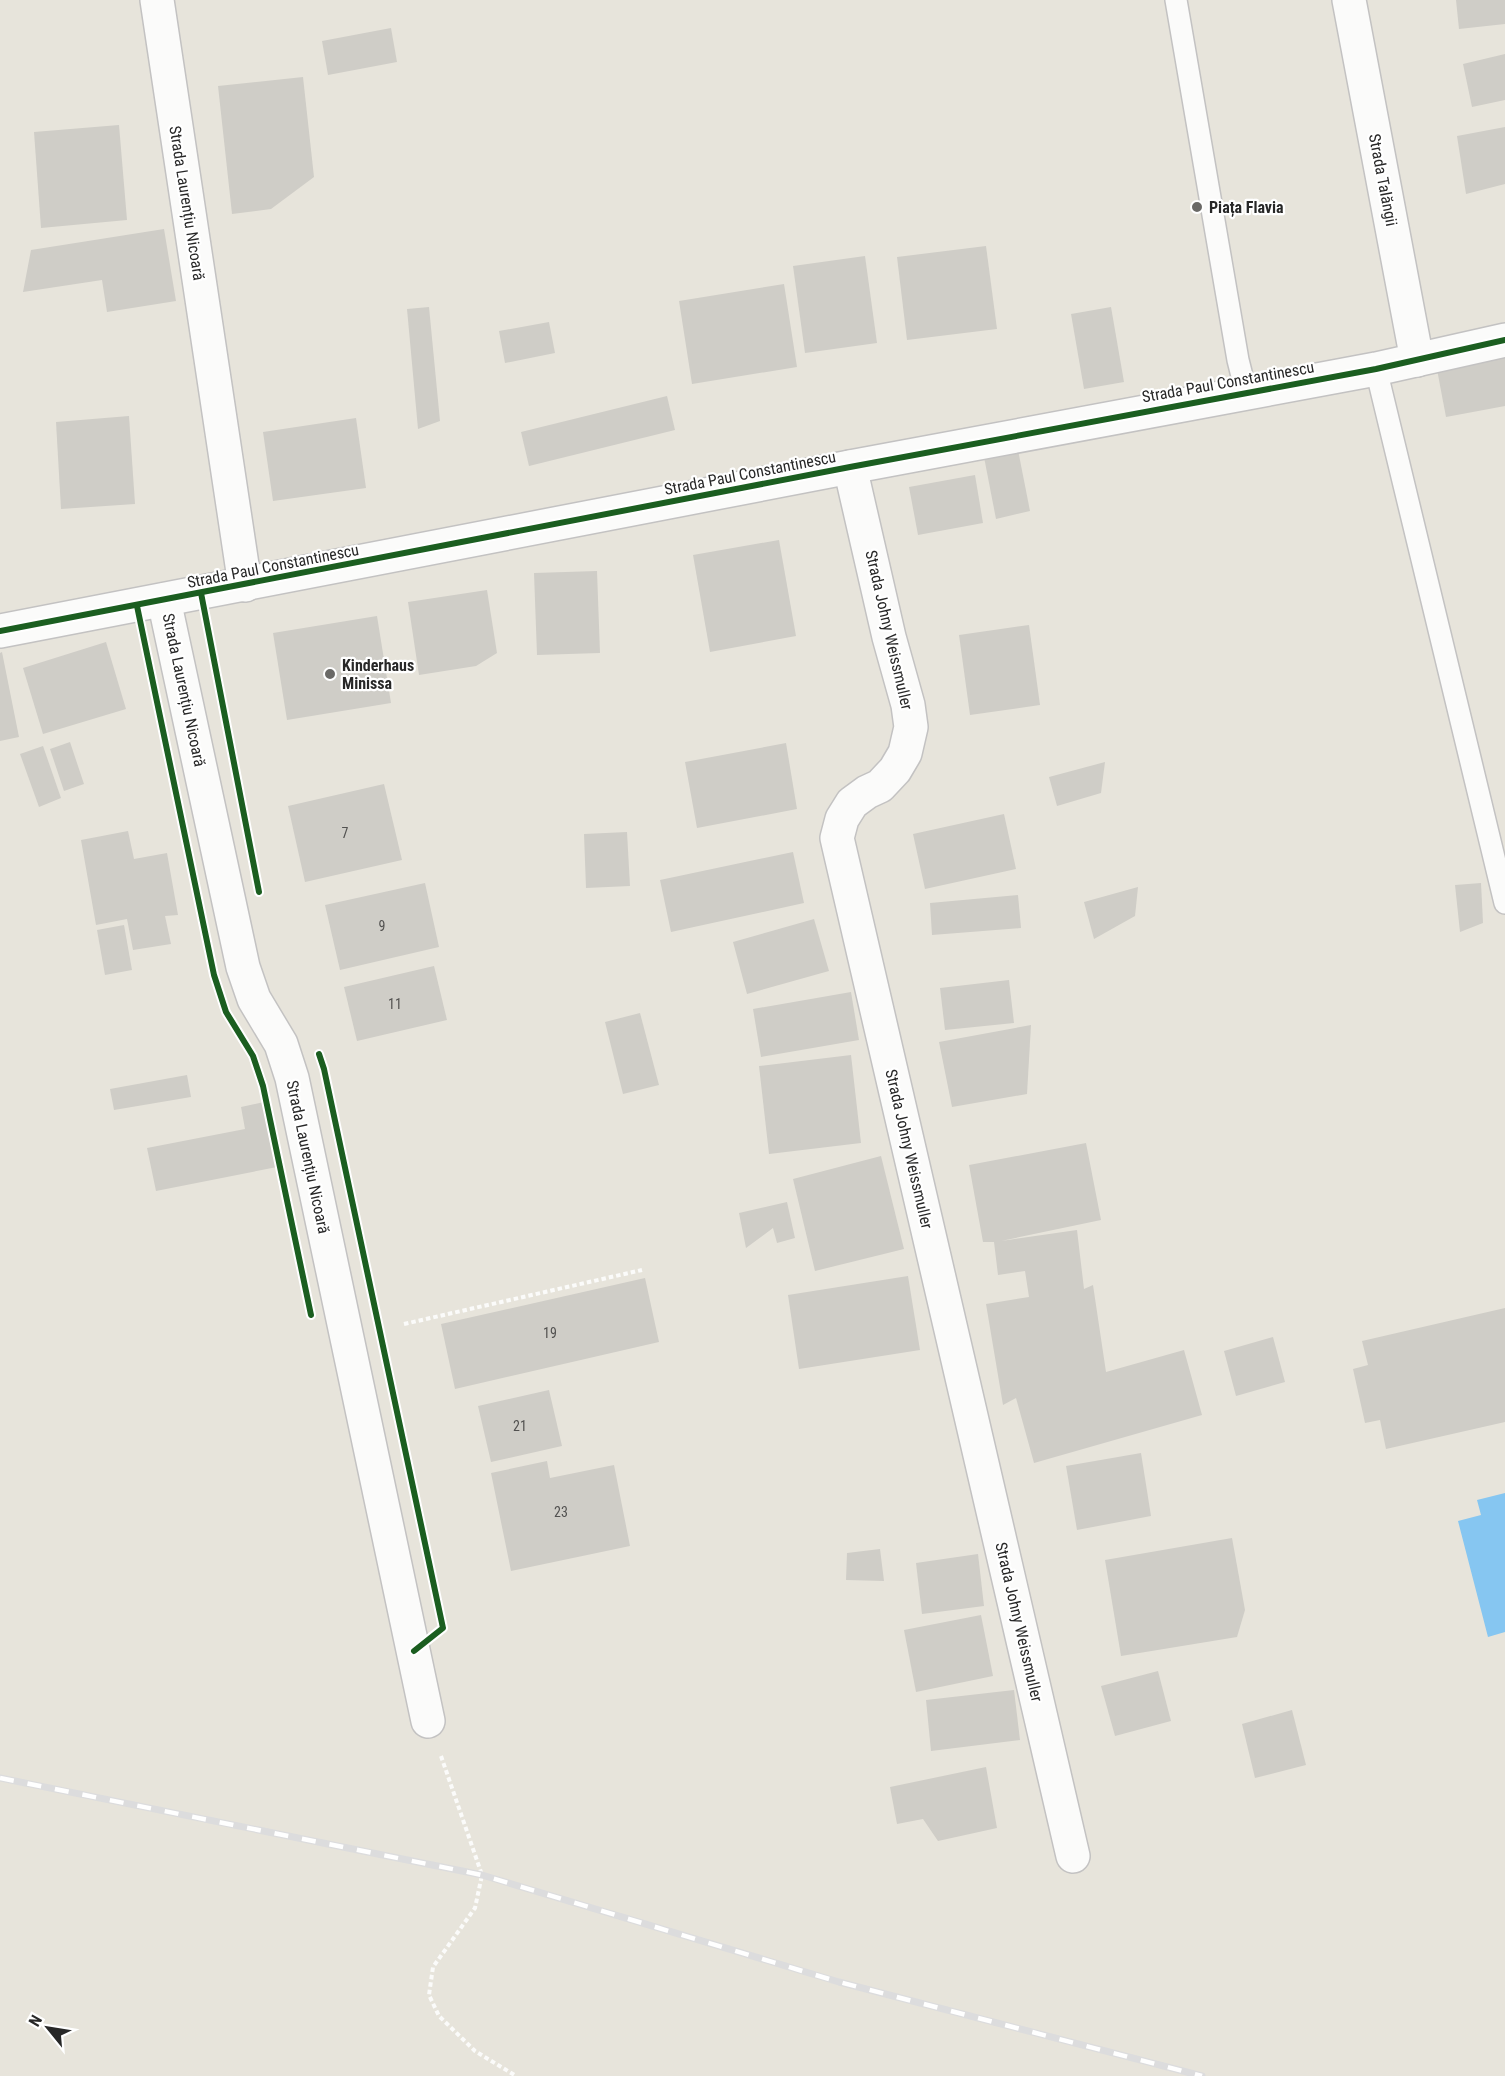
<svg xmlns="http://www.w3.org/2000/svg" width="1505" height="2076" viewBox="0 0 1505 2076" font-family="'Roboto Condensed',sans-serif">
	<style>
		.water { fill: #86c6f1 }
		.building { fill: #cfcdc7 }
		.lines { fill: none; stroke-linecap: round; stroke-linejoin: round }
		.service-casing { stroke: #c3c2c2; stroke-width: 24 }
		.minor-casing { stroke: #c3c2c2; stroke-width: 36 }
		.path { stroke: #fbfbfa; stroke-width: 4; stroke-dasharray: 4.5 3; stroke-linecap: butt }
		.service { stroke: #fbfbfa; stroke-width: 21 }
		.minor { stroke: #fbfbfa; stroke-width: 33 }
		.rail-casing { stroke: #dcdcdd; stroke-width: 7 }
		.rail { stroke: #fff; stroke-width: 4.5; stroke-dasharray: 14; stroke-linecap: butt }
		.cycleway-casing { stroke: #fff; stroke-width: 10 }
		.cycleway { stroke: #1b5e20; stroke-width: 6 }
		.poi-dot { fill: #6a6966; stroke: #fff; stroke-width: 2 }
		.labels { text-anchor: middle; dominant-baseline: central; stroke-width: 4.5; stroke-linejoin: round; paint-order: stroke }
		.number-label { font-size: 14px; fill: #525150 }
		.street-label { font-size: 16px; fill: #272727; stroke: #fff }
		.poi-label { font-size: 16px; font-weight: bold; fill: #272727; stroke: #fff; text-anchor: start }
	</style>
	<rect width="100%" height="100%" fill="#e7e4db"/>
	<!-- water -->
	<polygon class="water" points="1505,1493 1505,1632 1488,1637 1458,1521 1481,1515 1477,1500"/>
	<!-- building -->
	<g class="building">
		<polygon points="1456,0 1505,0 1505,24 1459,29"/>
		<polygon points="391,28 397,62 328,75 322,41"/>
		<polygon points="1505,54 1505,100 1472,107 1463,64"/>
		<polygon points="303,77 314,177 271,209 232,214 218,86"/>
		<polygon points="119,125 127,220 41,228 34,132"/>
		<polygon points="1505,127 1505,184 1466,194 1457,136"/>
		<polygon points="164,229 176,301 107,312 102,280 23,292 31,250"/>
		<polygon points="986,246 997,329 907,340 897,257"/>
		<polygon points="865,256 877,343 805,353 793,266"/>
		<polygon points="784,284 797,367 692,384 679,301"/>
		<polygon points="429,307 440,421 418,429 407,309"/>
		<polygon points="1111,307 1124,382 1084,389 1071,314"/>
		<polygon points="549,322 555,353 505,363 499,331"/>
		<polygon points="1505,346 1505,406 1446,417 1435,359"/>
		<polygon points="667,396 675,430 529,466 521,432"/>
		<polygon points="129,416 135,504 61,509 56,422"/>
		<polygon points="356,418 366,488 273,501 263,432"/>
		<polygon points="1018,450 1030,511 996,519 984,457"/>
		<polygon points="975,475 983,523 918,535 909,487"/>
		<polygon points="779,540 796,636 710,652 693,555"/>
		<polygon points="597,571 600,653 537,655 534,573"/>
		<polygon points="487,590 497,653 476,666 419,675 408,602"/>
		<polygon points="377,616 391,703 287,720 273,633"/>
		<polygon points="1029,625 1040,705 970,715 959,635"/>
		<polygon points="106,642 126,709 43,734 23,668"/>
		<polygon points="2,652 19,737 0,741 0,653"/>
		<polygon points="70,742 84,784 64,791 50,749"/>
		<polygon points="786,743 797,809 697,828 685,762"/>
		<polygon points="43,746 61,798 39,807 20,754"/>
		<polygon points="1105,762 1101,793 1057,806 1049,777"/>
		<polygon points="384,784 402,860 305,882 288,806"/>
		<polygon points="1004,814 1016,869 925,889 913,834"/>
		<polygon points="128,831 134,859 167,853 178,915 165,916 171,944 133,950 127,919 96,925 81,840"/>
		<polygon points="627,832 630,886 586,888 584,834"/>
		<polygon points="793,852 804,903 671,932 660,880"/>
		<polygon points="425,883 439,947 340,970 325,905"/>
		<polygon points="1481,883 1483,923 1460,932 1455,885"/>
		<polygon points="1138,887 1135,916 1094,939 1084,902"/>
		<polygon points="1018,895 1021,928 932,935 930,903"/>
		<polygon points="814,919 829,971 747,994 733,942"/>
		<polygon points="124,925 132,970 105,975 97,930"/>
		<polygon points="434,966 447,1020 357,1041 344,987"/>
		<polygon points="1009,980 1014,1023 945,1030 940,988"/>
		<polygon points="851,992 859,1040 761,1057 753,1009"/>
		<polygon points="640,1013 659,1085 623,1094 605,1022"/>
		<polygon points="1031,1025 1027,1094 952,1107 939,1042"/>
		<polygon points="851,1055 861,1143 769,1154 759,1066"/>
		<polygon points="187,1075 191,1097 114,1110 110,1089"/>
		<polygon points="264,1102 277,1167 156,1191 147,1148 245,1129 241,1107"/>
		<polygon points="1086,1143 1101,1220 1001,1241 1077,1230 1084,1289 1093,1285 1106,1372 1184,1350 1202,1415 1034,1463 1016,1398 1003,1405 986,1304 1029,1297 1025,1271 998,1275 994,1242 983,1242 969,1165"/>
		<polygon points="881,1156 904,1249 815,1271 793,1179"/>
		<polygon points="787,1202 795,1238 777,1243 773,1228 746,1248 739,1213"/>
		<polygon points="908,1276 920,1350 799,1369 788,1295"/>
		<polygon points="645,1278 659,1342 455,1389 441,1324"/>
		<polygon points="1505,1308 1505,1422 1386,1449 1380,1420 1365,1423 1353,1369 1368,1365 1362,1341"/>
		<polygon points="1273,1337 1285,1382 1236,1396 1224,1351"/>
		<polygon points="549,1390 562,1446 491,1462 478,1406"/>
		<polygon points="1141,1453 1151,1516 1077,1530 1066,1466"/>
		<polygon points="547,1461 550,1478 614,1465 630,1546 511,1571 491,1473"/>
		<polygon points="1232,1538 1245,1610 1237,1637 1121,1656 1105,1560"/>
		<polygon points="880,1549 884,1581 846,1580 847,1553"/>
		<polygon points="978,1554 984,1606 922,1614 916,1563"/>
		<polygon points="981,1615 993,1676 916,1692 904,1630"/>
		<polygon points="1158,1671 1171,1721 1115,1736 1101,1686"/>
		<polygon points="1014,1690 1020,1740 931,1751 926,1700"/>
		<polygon points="1292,1710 1306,1765 1255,1778 1242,1724"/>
		<polygon points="986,1767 997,1828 938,1841 923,1819 897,1824 890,1787"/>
	</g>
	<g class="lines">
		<defs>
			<g id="service">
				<polyline points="1176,0 1238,360 1246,392"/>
				<polyline points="1376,369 1505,903"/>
			</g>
			<g id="minor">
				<polyline points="157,0 245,585"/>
				<polyline points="1349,0 1417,360"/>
				<polyline points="850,467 889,637 908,705 911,727 905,753 895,770 880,786 867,792 852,803 842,819 837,838 1073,1856"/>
				<polyline points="164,600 243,967 254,999 281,1044 292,1078 428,1721"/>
				<polyline points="0,631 850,467 1376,369 1505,340"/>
			</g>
		</defs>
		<!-- service casing -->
		<use href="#service" class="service-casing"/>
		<!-- minor casing -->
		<use href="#minor" class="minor-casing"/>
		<!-- path -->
		<g class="path">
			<polyline points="404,1324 642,1270"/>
			<polyline points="441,1756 482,1875 475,1908 433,1967 429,1995 439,2016 475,2051 516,2076"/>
		</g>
		<!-- service -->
		<use href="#service" class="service"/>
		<!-- minor -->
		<use href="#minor" class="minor"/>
		<defs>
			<polyline id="rail" points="0,1778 482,1875 839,1982 1202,2076"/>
		</defs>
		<!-- rail casing -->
		<use href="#rail" class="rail-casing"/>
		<!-- rail -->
		<use href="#rail" class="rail"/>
		<defs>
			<g id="cycleway">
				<polyline points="201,593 259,892"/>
				<polyline points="137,606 214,975 226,1012 253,1056 263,1086 311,1315"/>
				<polyline points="0,631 850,467 1376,369 1505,340"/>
				<polyline points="319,1054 324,1069 443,1628 414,1651"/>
			</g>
		</defs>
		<!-- cycleway casing -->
		<use href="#cycleway" class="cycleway-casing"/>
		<!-- cycleway -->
		<use href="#cycleway" class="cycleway"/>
	</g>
	<!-- markers -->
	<g class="poi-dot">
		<circle cx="1197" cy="207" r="6"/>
		<circle cx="330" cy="674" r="6"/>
	</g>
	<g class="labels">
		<!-- number labels -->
		<g class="number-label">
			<text x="345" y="833">7</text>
			<text x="382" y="926">9</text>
			<text x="395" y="1004">11</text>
			<text x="550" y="1333">19</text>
			<text x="520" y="1426">21</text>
			<text x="561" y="1512">23</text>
		</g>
		<!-- street labels -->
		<g class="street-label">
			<text transform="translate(1383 180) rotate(79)">Strada Talăngii</text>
			<text transform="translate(187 203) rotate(81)">Strada Laurențiu Nicoară</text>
			<text transform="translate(1228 382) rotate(-10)">Strada Paul Constantinescu</text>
			<text transform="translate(750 473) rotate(-11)">Strada Paul Constantinescu</text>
			<text transform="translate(273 566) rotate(-11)">Strada Paul Constantinescu</text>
			<text transform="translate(889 630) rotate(77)">Strada Johny Weissmuller</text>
			<text transform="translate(184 690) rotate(78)">Strada Laurențiu Nicoară</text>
			<text transform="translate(909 1149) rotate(77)">Strada Johny Weissmuller</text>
			<text transform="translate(308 1157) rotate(78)">Strada Laurențiu Nicoară</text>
			<text transform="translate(1019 1622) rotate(77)">Strada Johny Weissmuller</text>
		</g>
		<!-- poi labels -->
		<g class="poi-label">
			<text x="1209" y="207">Piața Flavia</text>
			<text x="342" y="665">Kinderhaus<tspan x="342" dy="18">Minissa</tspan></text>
		</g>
	</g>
	<!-- north arrow -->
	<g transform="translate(48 2028) rotate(300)" stroke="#ffffff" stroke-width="4.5" paint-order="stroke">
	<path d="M0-4.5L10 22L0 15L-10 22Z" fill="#272727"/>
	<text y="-9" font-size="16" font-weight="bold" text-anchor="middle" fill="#272727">N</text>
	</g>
</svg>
